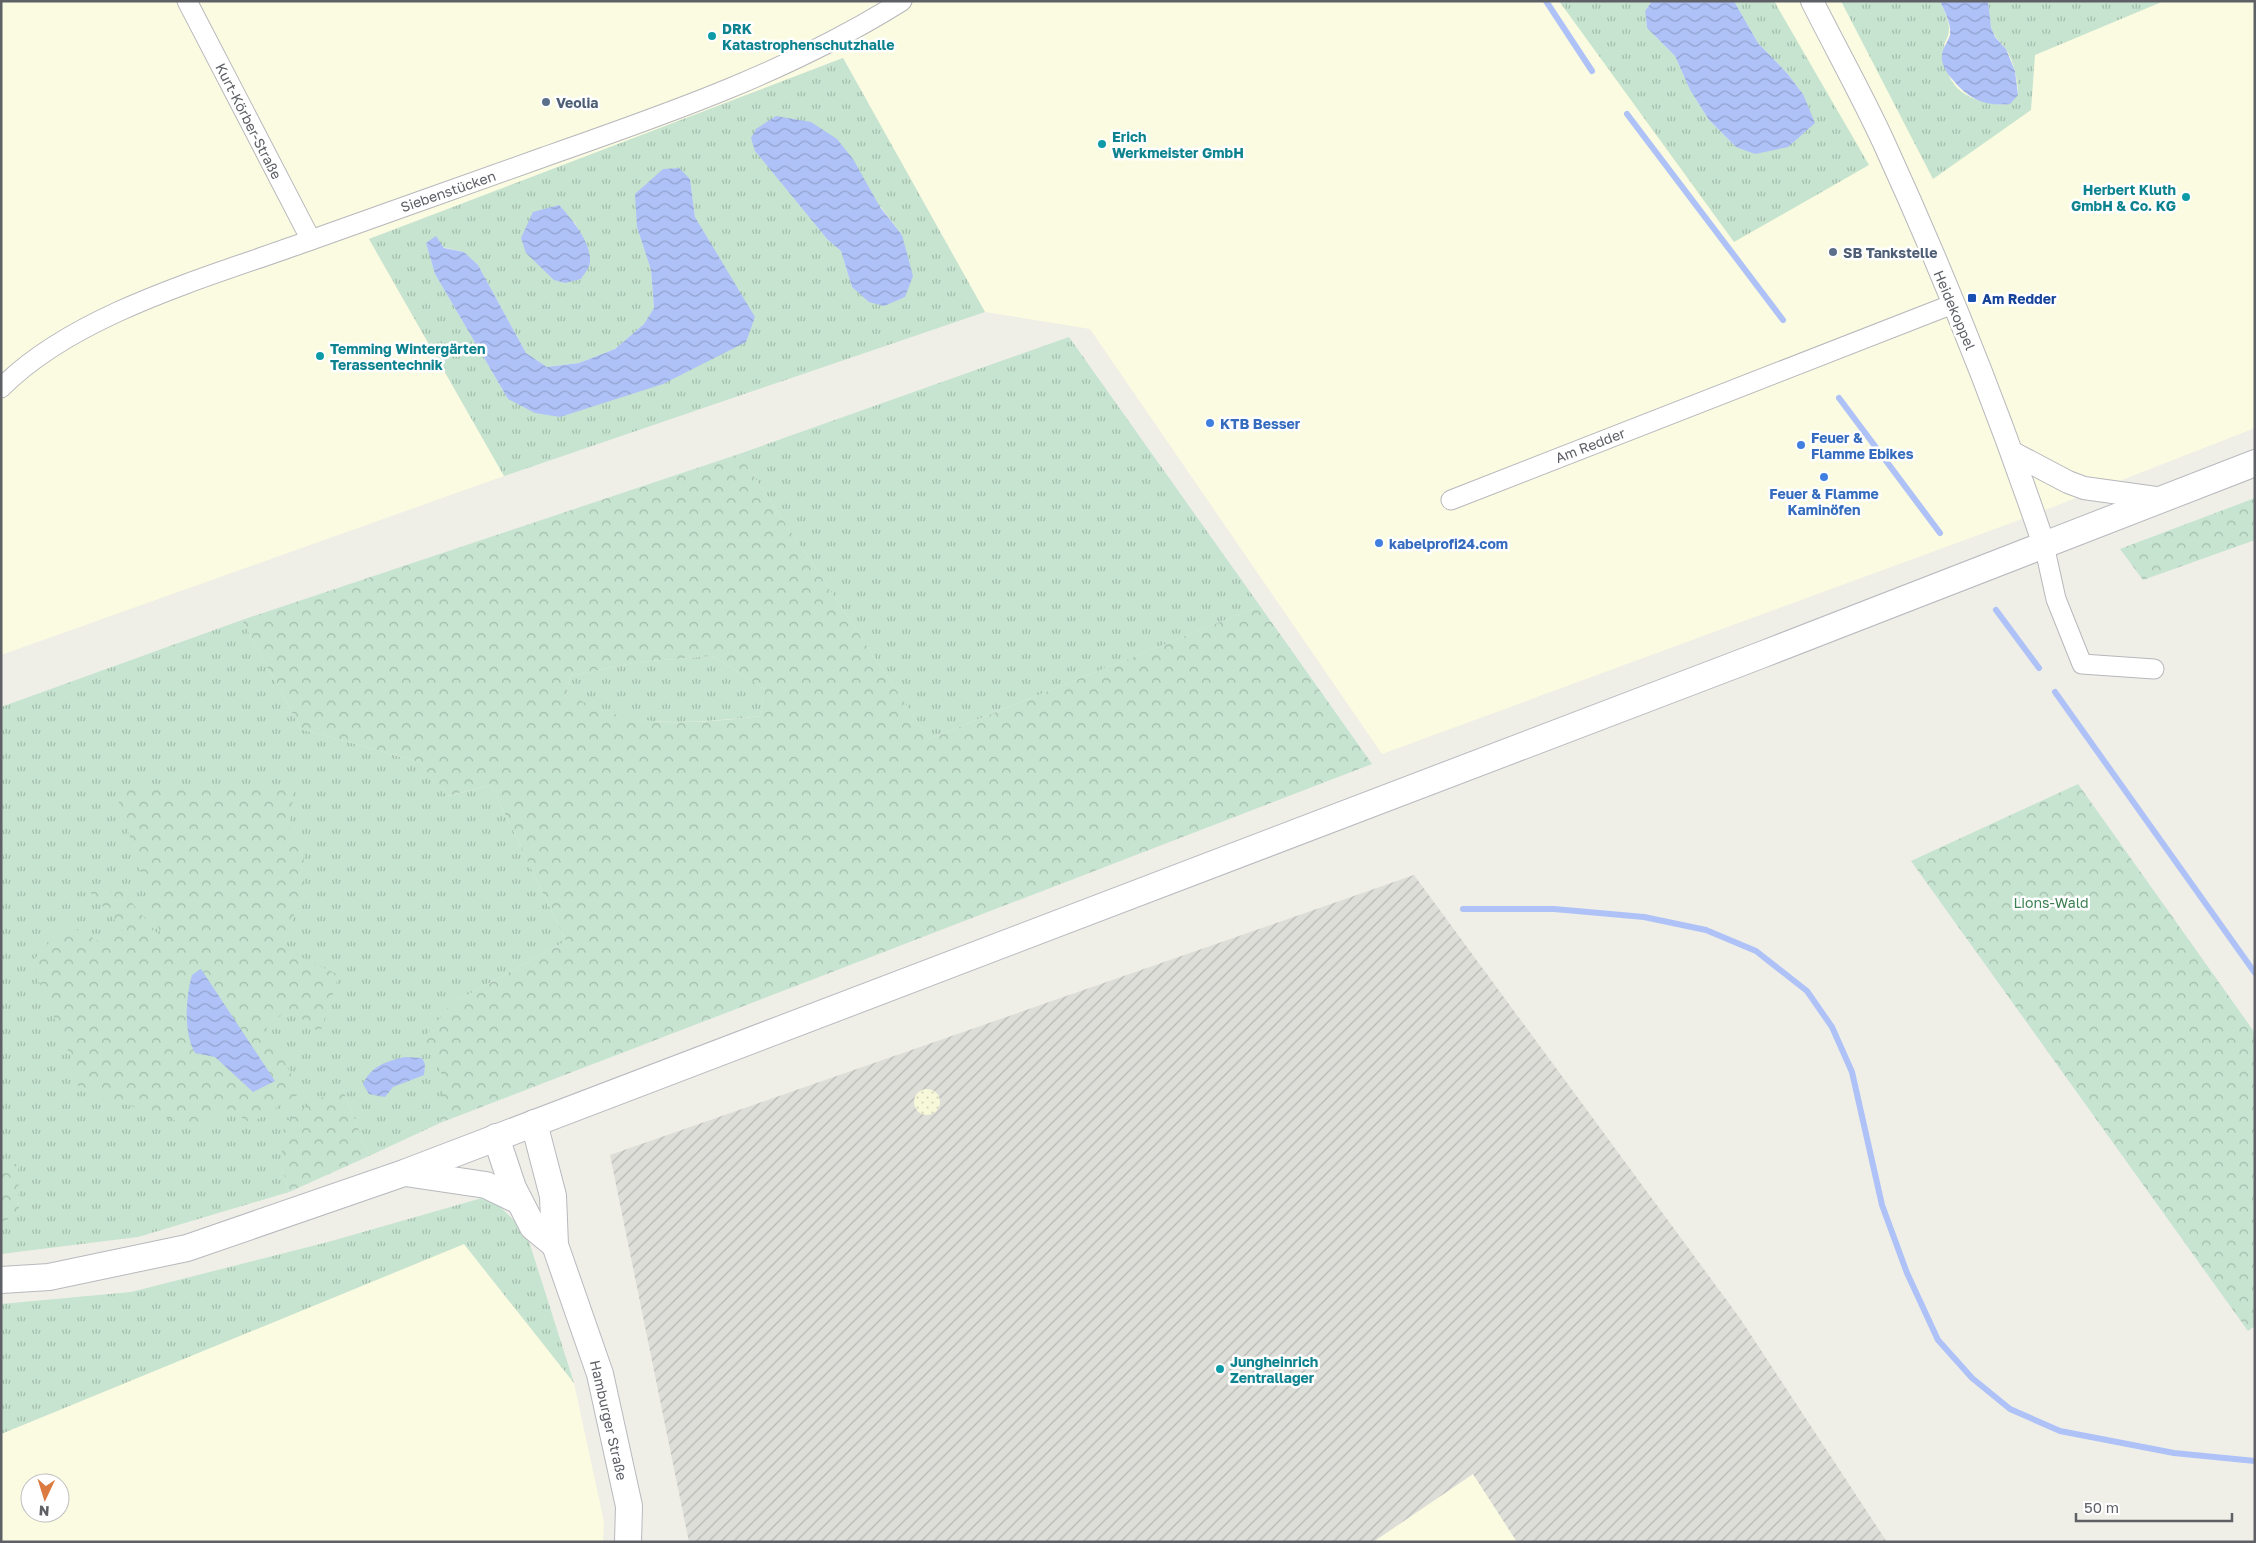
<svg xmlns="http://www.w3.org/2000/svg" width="2256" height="1543" viewBox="0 0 2256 1543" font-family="'Golos Text',sans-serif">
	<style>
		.commercial { fill: #fafbe0; fill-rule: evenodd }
		.industrial { fill: url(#industrial-furrows) }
		.grass { fill: url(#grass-tufts); fill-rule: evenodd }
		.forest { fill: url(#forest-crowns); fill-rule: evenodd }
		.sand { fill: url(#sand-dots) }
		.water { fill: url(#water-waves) }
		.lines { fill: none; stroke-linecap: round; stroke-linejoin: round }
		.stream { stroke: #aec2f8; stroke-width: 6 }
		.minor-casing { stroke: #b7b7bc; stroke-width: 21 }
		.tertiary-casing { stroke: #b7b7bc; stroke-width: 24 }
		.secondary-casing { stroke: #b8b9bf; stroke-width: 28 }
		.minor { stroke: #fff; stroke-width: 19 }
		.tertiary { stroke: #fff; stroke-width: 22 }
		.secondary { stroke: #fff; stroke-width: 26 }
		.culture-dot { fill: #0f9aa8; stroke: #fff; stroke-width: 2 }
		.service-dot { fill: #5c6f8a; stroke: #fff; stroke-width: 2 }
		.transit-dot { fill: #1a4fb4; stroke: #fff; stroke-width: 2 }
		.shop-dot { fill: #3f7fe0; stroke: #fff; stroke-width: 2 }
		.labels { text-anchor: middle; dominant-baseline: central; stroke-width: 5; stroke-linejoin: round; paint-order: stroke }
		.culture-label { font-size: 14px; font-weight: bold; fill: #0d838f; stroke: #fff; text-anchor: start }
		.service-label { font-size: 14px; font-weight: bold; fill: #4e5e75; stroke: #fff; text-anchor: start }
		.street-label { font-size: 14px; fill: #5e6066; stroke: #fff }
		.transit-label { font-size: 14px; font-weight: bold; fill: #164399; stroke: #fff; text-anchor: start }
		.shop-label { font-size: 14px; font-weight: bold; fill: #366cbe; stroke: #fff; text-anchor: start }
		.park-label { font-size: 14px; fill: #3c8053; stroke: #fff }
	</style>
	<defs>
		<pattern id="industrial-furrows" width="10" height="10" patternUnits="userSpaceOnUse" patternTransform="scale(1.25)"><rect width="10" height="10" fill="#deded9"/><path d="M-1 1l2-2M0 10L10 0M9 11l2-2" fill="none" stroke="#b7b7b4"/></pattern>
		<pattern id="grass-tufts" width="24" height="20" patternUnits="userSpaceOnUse" patternTransform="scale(1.25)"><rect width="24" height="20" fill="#c6e4cf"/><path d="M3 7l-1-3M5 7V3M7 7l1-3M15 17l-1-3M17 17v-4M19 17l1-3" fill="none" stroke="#a4bcac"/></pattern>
		<pattern id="forest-crowns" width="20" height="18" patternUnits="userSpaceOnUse" patternTransform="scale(1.25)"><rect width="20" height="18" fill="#c6e4cf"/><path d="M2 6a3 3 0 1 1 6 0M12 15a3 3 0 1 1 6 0" fill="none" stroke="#a4bcac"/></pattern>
		<pattern id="sand-dots" width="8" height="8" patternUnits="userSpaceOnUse" patternTransform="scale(1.25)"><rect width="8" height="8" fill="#f6f8d9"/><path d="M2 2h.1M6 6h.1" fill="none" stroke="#d5d7bd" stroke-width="1.8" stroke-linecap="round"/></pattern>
		<pattern id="water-waves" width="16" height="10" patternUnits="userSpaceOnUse" patternTransform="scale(1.25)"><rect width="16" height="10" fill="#aec2f8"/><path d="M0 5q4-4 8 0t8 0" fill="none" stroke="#91a1cd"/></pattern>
	</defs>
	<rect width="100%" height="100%" fill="#efefe7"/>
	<!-- commercial -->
	<g class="commercial">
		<polygon points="1,1 2255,1 2255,428 2022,519 1382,754 1090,329 985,312 843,58 369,239 504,476 1,655"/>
		<path d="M464 1244 574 1383 604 1522 603 1542H1V1434ZM30 1483H60V1513H30Z"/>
		<polygon points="1473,1474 1517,1542 1373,1542"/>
	</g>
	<!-- industrial -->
	<polygon class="industrial" points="1414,875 1739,1317 1887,1542 1517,1542 1473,1474 1373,1542 689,1542 610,1155"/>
	<!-- grass -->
	<g class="grass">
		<polygon points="1559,1 1652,1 1645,11 1647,28 1675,56 1690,90 1709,120 1736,147 1803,94 1787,73 1758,43 1734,1 1774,1 1869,165 1734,242"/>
		<path d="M1841 1H1940C1947 18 1954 28 1944 44 1946 54 1946 67 1949 76 1959 98 1983 103 2004 105L2018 95C2018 80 2014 62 2006 49 2003 44 1998 41 1995 36 1989 26 1989 13 1988 1H2164L2035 55 2031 110 1933 179Z"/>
		<path d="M843 58 985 312 504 476 369 239ZM755 151 881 207 902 235 852 287 841 251 827 239ZM690 179 695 217 755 318 508 399 435 274 426 243 464 252 478 265 526 353 547 367 579 363 615 349 644 324 654 308 651 270 637 227ZM574 221C585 245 597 254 581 279Z"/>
		<polygon points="1069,337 1260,606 929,739 739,454"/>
		<polygon points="242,620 301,729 419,762 448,796 491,785 566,941 451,1004 440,1123 369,1156 343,1090 281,1163 289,1192 138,1237 1,1254 1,1222 19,1214 17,1164 1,1164 1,707"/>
		<path d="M712 656 765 689 760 716C704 722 643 729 590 707 582 704 574 697 567 692L570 676 638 662Z"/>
		<polygon points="489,1196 526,1232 574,1383 464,1244 1,1434 1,1304 131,1292 328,1242"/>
	</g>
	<!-- forest -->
	<g class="forest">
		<path d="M739 454 929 739 1260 606 1372 764 440 1123 443 1076 422 1040 451 1004 566 941 491 785 447 796 419 762 301 729 242 620ZM712 656 765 689 760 716C696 724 622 731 567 692L570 676 638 662Z"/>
		<polygon points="2255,498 2255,540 2143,580 2120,549"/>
		<path d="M132 784 294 789 289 832 304 844 303 884 284 949 339 975 320 1033 290 1010 265 1025 301 1093 251 1123 222 1106 201 1129 79 1089 72 1060 31 963 67 923 103 944 123 930 90 892 122 891 162 939 115 790ZM215 1057 275 1081 253 1092Z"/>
		<polygon points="2078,784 2255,1033 2255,1326 2248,1331 1911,861"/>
		<polygon points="343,1090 369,1156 289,1192 281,1163 284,1123 315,1100"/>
		<polygon points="1,1164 18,1164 19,1215 1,1222"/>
	</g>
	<!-- sand -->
	<circle class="sand" cx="927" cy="1102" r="13"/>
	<!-- water -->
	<g class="water">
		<polygon points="1652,1 1734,1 1758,43 1787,73 1803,94 1815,123 1788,147 1755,154 1736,147 1709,120 1690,90 1675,56 1647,28 1645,11"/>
		<path d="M1940 1H1988L1991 27 1995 37 2006 49 2015 71 2018 95 2010 104C1986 107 1968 99 1953 80 1948 75 1943 67 1942 60 1941 49 1947 44 1950 35 1952 25 1944 10 1940 1Z"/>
		<polygon points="776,116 811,122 837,139 853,159 880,207 902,235 913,276 905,297 884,306 869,302 852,287 841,251 827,239 755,151 751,138 756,129"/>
		<polygon points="679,168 690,179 695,217 755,317 746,342 663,384 560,417 535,413 508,399 435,274 426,243 436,236 444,248 464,252 478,265 526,353 547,367 579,363 615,349 644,324 654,308 651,270 637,227 635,194 663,169"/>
		<path d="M559 205C571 218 591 242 590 261 590 267 585 273 581 279L565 283 554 280 526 253 521 238 533 212Z"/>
		<path d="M201 969 275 1081 253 1092 215 1057 195 1053C183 1032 186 997 192 975Z"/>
		<path d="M405 1057 422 1058 425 1064 424 1075 393 1087 385 1097 369 1094 363 1084C371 1066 387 1061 405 1057Z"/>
	</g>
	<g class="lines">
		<!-- stream -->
		<g class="stream">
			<polyline points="1546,1 1592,71"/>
			<polyline points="1627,114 1783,320"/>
			<polyline points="1839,398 1940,533"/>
			<polyline points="1996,610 2039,668"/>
			<polyline points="2055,692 2255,973"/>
			<polyline points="1463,909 1554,909 1644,917 1706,930 1756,951 1807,991 1832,1027 1852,1072 1882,1205 1907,1273 1938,1340 1972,1378 2010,1409 2060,1431 2174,1453 2255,1461"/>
		</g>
		<defs>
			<g id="minor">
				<polyline points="187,1 311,240"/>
				<path d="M1 388C73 315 202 279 297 245 379 216 462 186 544 157 667 114 791 71 902 1"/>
				<polyline points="1451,500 1953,304"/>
				<polyline points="2044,545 2056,599 2082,664 2154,669"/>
			</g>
			<g id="tertiary">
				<path d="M1812 1C1836 49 1862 95 1884 143 1944 274 1998 409 2044 545"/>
				<polyline points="2013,453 2068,482 2084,488 2163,499"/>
			</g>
			<g id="secondary">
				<polyline points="534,1123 553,1196 555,1245 600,1374 629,1506 628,1542"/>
				<polyline points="496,1137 513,1188 533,1227 555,1245"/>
				<polyline points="405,1173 486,1185 519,1201"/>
				<polyline points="1,1280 49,1277 187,1248 404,1173 1761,655 2255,463"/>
			</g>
		</defs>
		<!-- minor casing -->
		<use href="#minor" class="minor-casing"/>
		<!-- tertiary casing -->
		<use href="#tertiary" class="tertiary-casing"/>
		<!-- secondary casing -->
		<use href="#secondary" class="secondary-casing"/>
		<!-- minor -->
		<use href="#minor" class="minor"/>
		<!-- tertiary -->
		<use href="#tertiary" class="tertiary"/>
		<!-- secondary -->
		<use href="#secondary" class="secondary"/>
	</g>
	<!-- markers -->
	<g class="culture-dot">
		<circle cx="712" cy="36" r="5"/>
		<circle cx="1102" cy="144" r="5"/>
		<circle cx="2186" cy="197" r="5"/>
		<circle cx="320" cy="356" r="5"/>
		<circle cx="1220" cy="1369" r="5"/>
	</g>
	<g class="service-dot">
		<circle cx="546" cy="102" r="5"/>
		<circle cx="1833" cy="252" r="5"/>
	</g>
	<rect class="transit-dot" x="1967" y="293" width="10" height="10" rx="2.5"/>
	<g class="shop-dot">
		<circle cx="1210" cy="423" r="5"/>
		<circle cx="1801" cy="445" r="5"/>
		<circle cx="1824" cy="477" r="5"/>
		<circle cx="1379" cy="543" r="5"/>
	</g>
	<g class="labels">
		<!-- culture labels -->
		<g class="culture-label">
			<text x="722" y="28">DRK<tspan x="722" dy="16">Katastrophenschutzhalle</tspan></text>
			<text x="1112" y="136">Erich<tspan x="1112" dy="16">Werkmeister GmbH</tspan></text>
			<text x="2176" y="189" text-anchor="end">Herbert Kluth<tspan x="2176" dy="16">GmbH &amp; Co. KG</tspan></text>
			<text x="330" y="348">Temming Wintergärten<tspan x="330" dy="16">Terassentechnik</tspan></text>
			<text x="1230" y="1361">Jungheinrich<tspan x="1230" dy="16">Zentrallager</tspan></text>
		</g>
		<!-- service labels -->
		<g class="service-label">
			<text x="556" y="102">Veolia</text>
			<text x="1843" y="252">SB Tankstelle</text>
		</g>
		<!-- street labels -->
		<g class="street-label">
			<text transform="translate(249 121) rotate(63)">Kurt-Körber-Straße</text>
			<text transform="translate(448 191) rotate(-19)">Siebenstücken</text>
			<text transform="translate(1955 310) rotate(67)">Heidekoppel</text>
			<text transform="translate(1590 445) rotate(-21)">Am Redder</text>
			<text transform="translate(609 1420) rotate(77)">Hamburger Straße</text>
		</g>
		<!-- transit labels -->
		<g class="transit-label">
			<text x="1982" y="298">Am Redder</text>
		</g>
		<!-- shop labels -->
		<g class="shop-label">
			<text x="1220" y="423">KTB Besser</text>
			<text x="1811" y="437">Feuer &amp;<tspan x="1811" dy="16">Flamme Ebikes</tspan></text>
			<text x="1824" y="493" text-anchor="middle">Feuer &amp; Flamme<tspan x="1824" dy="16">Kaminöfen</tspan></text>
			<text x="1389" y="543">kabelprofi24.com</text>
		</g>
		<!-- park labels -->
		<g class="park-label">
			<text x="2051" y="902">Lions-Wald</text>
		</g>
	</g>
	<!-- border -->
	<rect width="2256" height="1543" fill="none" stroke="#5e6066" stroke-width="5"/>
	<!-- north arrow -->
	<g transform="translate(45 1498) rotate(184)"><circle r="24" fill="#ffffff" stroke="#bfbfc2"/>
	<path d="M0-4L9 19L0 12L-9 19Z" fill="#dc7b41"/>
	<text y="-8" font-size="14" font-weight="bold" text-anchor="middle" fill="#5e6066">N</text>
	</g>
	<!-- scale -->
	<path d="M2076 1513v8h156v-8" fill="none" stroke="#5e6066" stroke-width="2.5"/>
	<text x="2084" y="1513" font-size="15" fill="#5e6066" stroke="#ffffff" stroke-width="4" paint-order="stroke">50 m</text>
</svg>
